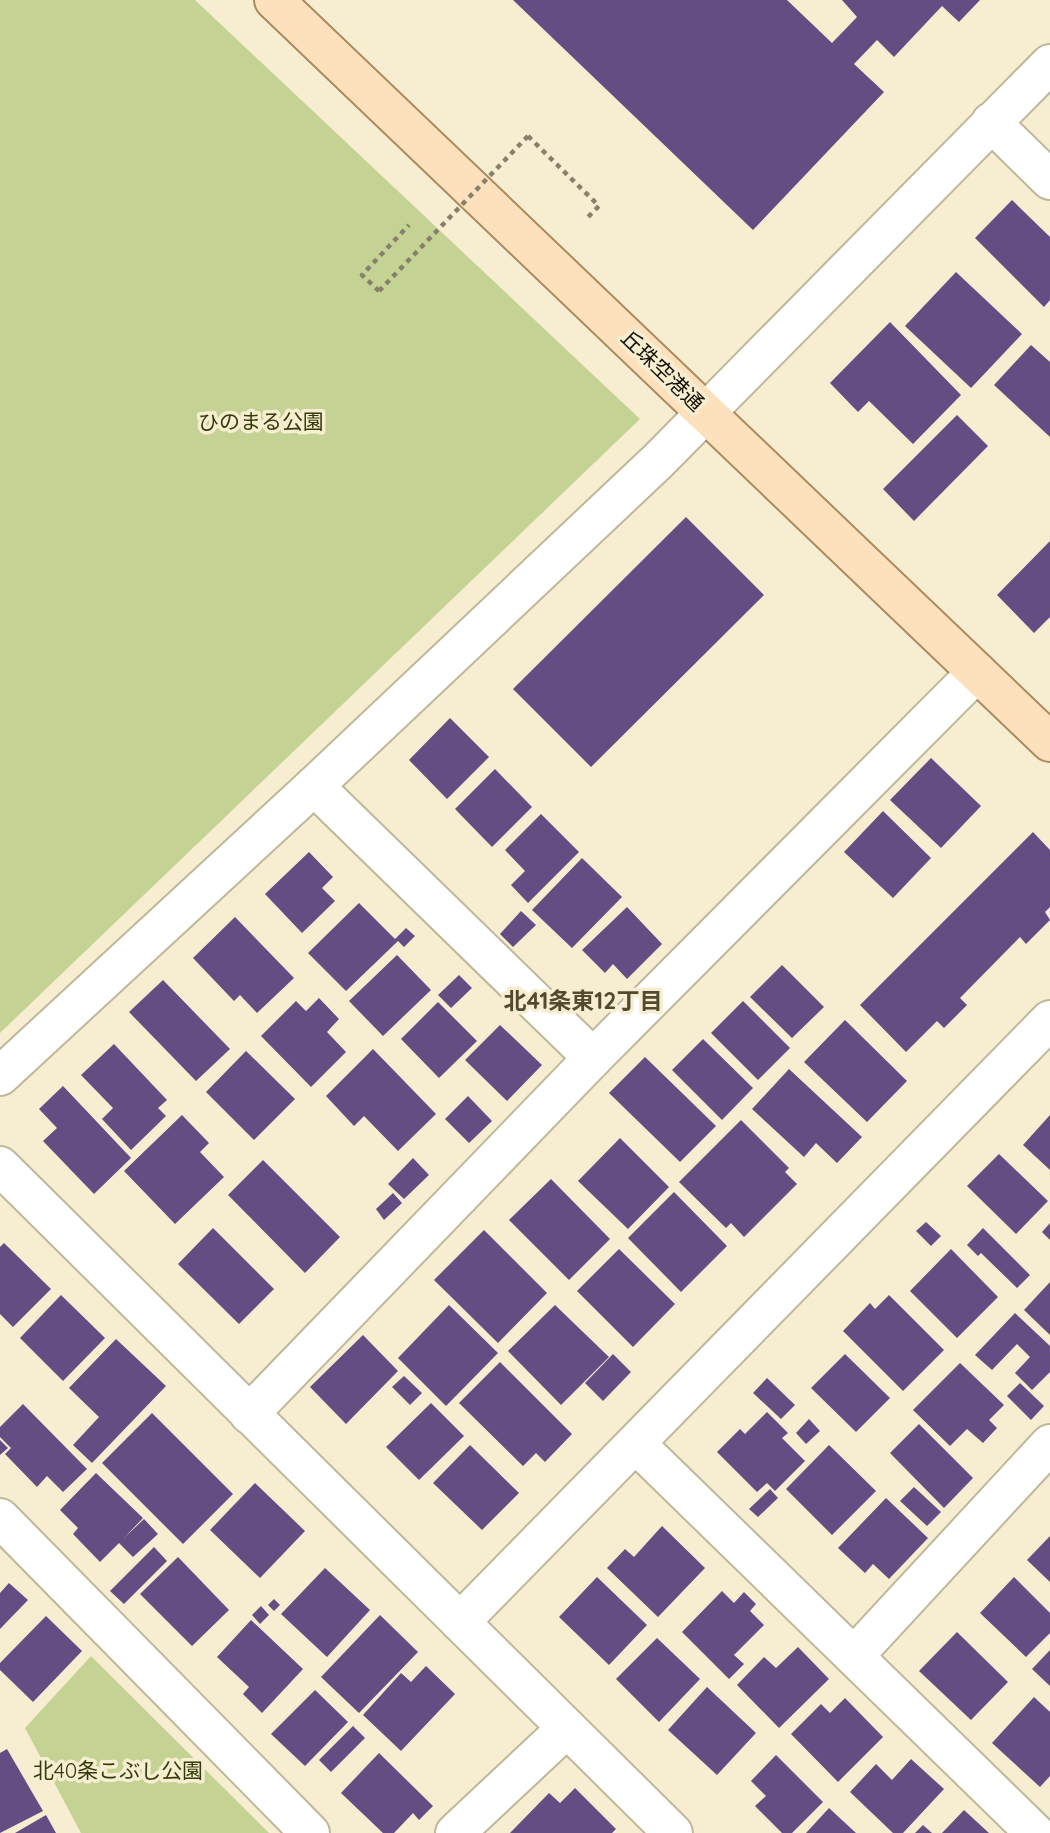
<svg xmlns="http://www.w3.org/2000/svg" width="1050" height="1833" viewBox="0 0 1050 1833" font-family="Quicksand,'Noto Sans JP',sans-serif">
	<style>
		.green { fill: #c4d393 }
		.building { fill: #634d83 }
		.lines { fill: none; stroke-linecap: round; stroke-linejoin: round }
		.minor-casing { stroke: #bfb79a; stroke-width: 42 }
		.major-casing { stroke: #aa8a5f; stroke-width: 42 }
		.path { stroke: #86806c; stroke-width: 4.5; stroke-dasharray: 5 5; stroke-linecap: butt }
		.minor { stroke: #fff; stroke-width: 38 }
		.major { stroke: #fde0bc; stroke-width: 38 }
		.path-bridge { stroke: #86806c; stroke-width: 4.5; stroke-dasharray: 5 5; stroke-linecap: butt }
		.labels { text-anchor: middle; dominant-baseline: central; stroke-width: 7; stroke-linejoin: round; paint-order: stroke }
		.street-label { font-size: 21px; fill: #131006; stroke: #f7eed1 }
		.park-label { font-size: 21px; fill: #323b09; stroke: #f7eed1 }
		.neighbourhood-label { font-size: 23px; font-weight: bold; fill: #514a31; stroke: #f7eed1 }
	</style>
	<rect width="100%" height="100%" fill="#f7eed1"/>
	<!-- green -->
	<g class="green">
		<polygon points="0,0 195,0 640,419 0,1033"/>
		<polygon points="91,1656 269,1833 81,1833 25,1728"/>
	</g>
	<!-- building -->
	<g class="building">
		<polygon points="513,0 787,0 832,43 857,17 842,0 980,0 959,22 942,6 894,57 877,40 854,64 884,92 753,230"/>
		<polygon points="1012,200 1050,237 1050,300 1044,307 975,238"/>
		<polygon points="956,272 1022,334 971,388 905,326"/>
		<polygon points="890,322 961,395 913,444 869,401 858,412 830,383"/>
		<polygon points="1031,345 1050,362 1050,437 994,385"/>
		<polygon points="957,415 988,446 914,521 883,489"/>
		<polygon points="686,517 764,595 591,767 513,689"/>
		<polygon points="1050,541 1050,617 1034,633 997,595"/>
		<polygon points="450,718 489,757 447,799 409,760"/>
		<polygon points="931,758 981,806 941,848 890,800"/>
		<polygon points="495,769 532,807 492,847 455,809"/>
		<polygon points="883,811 931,858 893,898 844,852"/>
		<polygon points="541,814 579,852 528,903 511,885 525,871 505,850"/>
		<polygon points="1033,832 1050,850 1050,907 1045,912 1050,920 1026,944 1020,937 960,998 967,1005 944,1028 937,1021 906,1052 860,1005"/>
		<polygon points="309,852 333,877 322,888 335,901 302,933 265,894"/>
		<polygon points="582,858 622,897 572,948 532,910"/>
		<polygon points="359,903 395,939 406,928 415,936 404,947 398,941 346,991 308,953"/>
		<polygon points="627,907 662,944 627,979 613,964 605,973 582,950"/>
		<polygon points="521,911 536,925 513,947 500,934"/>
		<polygon points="235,917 294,978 257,1013 240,995 234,1001 193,958"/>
		<polygon points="397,955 431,990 383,1036 349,1001"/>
		<polygon points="782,965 824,1007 792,1038 750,997"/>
		<polygon points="459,975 472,988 451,1008 438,995"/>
		<polygon points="163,980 230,1049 196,1081 129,1012"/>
		<polygon points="319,998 339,1019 327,1032 346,1052 311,1087 261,1036 296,1001 306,1011"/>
		<polygon points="743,1001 790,1048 758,1080 711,1033"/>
		<polygon points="438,1002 477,1041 439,1078 401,1039"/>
		<polygon points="845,1020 907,1081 867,1122 804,1062"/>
		<polygon points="500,1025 542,1065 507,1101 465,1060"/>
		<polygon points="703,1039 753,1088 722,1120 672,1070"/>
		<polygon points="114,1044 167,1100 158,1108 166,1116 131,1150 102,1119 113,1108 81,1075"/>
		<polygon points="373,1049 436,1114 398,1151 364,1116 354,1126 326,1096"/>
		<polygon points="246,1051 295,1099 254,1140 206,1092"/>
		<polygon points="645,1057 716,1126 680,1162 609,1093"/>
		<polygon points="789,1069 862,1137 837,1163 816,1143 804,1157 752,1109"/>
		<polygon points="63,1086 131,1158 94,1194 43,1141 57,1128 39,1109"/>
		<polygon points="468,1096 492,1121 469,1143 445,1119"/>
		<polygon points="182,1115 209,1143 200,1152 224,1177 175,1224 124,1171"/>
		<polygon points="1050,1115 1050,1170 1023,1145"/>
		<polygon points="741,1120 789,1168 785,1172 797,1184 744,1237 731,1223 726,1228 679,1182"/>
		<polygon points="620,1138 669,1187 628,1229 578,1181"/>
		<polygon points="999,1154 1048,1201 1016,1234 967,1186"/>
		<polygon points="413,1158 429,1175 404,1199 388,1184"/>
		<polygon points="263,1160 340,1237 305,1273 228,1195"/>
		<polygon points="551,1179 610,1239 569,1280 509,1220"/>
		<polygon points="674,1192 727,1246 681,1292 628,1238"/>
		<polygon points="393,1193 402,1203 384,1220 376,1209"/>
		<polygon points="926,1222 941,1236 931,1246 916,1231"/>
		<polygon points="1050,1223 1050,1240 1042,1232"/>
		<polygon points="213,1228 274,1289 239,1324 178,1264"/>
		<polygon points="983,1228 1030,1275 1017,1288 981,1253 978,1256 967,1245"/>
		<polygon points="484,1230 547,1293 498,1343 434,1280"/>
		<polygon points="4,1243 51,1289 13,1327 0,1314 0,1247"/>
		<polygon points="619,1249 675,1304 633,1347 577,1291"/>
		<polygon points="951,1249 998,1297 957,1338 910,1291"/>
		<polygon points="1050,1282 1050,1335 1024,1310"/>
		<polygon points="61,1295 105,1338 63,1381 20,1338"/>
		<polygon points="889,1295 944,1350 903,1391 843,1331 870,1303 875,1309"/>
		<polygon points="449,1305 498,1353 446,1406 398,1358"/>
		<polygon points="555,1305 609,1357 561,1405 508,1351"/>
		<polygon points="1015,1313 1050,1346 1050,1372 1032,1390 1015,1373 1030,1357 1017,1344 992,1370 975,1355"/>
		<polygon points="363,1335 398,1371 346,1424 310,1387"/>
		<polygon points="116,1339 166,1386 92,1463 73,1445 99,1417 69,1388"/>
		<polygon points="613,1354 631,1372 603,1401 585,1383"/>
		<polygon points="845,1354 890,1398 856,1432 811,1388"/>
		<polygon points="500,1362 572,1434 545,1462 536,1453 523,1466 459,1403"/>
		<polygon points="960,1363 1004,1405 989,1420 997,1428 983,1443 967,1429 950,1446 913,1410"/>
		<polygon points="404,1376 422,1393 410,1405 392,1387"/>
		<polygon points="767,1378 795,1405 781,1419 753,1393"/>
		<polygon points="1020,1383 1044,1406 1031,1420 1007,1396"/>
		<polygon points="431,1403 464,1436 419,1480 386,1447"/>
		<polygon points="23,1404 87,1469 63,1492 47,1476 37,1487 5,1454 11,1448 0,1437 0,1427"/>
		<polygon points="767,1412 788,1433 782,1438 805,1461 775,1491 767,1483 757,1492 717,1452 740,1429 745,1434"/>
		<polygon points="152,1413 233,1494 183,1544 102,1463"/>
		<polygon points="809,1419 820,1431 806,1444 796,1433"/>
		<polygon points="919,1424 973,1478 944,1508 890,1453"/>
		<polygon points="0,1440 8,1448 0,1455"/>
		<polygon points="470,1445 519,1493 482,1530 433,1483"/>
		<polygon points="829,1445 876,1491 832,1535 786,1489"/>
		<polygon points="96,1473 143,1518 124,1538 144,1519 158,1534 133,1557 119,1543 100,1562 73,1534 78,1528 60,1510"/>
		<polygon points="255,1483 305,1531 260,1578 210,1530"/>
		<polygon points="914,1487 941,1512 927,1526 900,1501"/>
		<polygon points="770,1489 778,1498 758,1517 749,1509"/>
		<polygon points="886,1498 928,1538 889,1579 873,1564 865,1573 838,1548"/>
		<polygon points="662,1526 705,1568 658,1617 607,1568 625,1549 634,1557"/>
		<polygon points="1050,1536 1050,1582 1027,1560"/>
		<polygon points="154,1547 167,1561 124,1604 110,1591"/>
		<polygon points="178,1557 229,1610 192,1646 140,1594"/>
		<polygon points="325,1568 370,1610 327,1657 281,1614"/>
		<polygon points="597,1577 647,1625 609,1665 559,1617"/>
		<polygon points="1014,1577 1050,1613 1050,1633 1026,1657 980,1613"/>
		<polygon points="9,1583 28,1600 0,1629 0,1593"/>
		<polygon points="722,1591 734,1603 744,1592 756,1604 750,1611 764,1625 734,1655 744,1664 729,1679 682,1632"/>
		<polygon points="274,1599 280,1605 274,1611 268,1605"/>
		<polygon points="261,1606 269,1615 260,1624 252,1615"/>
		<polygon points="380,1615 418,1652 359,1713 321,1677"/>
		<polygon points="46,1616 82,1651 33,1702 0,1670 0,1663"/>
		<polygon points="251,1620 303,1669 262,1713 243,1694 249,1687 217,1657"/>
		<polygon points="957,1632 1008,1682 971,1720 919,1671"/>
		<polygon points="657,1638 700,1679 659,1722 616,1679"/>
		<polygon points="798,1647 829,1679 779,1728 737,1685 764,1657 776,1668"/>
		<polygon points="1050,1650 1050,1686 1032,1669"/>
		<polygon points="426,1666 455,1694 401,1751 363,1715 401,1673 411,1682"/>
		<polygon points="707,1687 756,1733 717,1775 668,1730"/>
		<polygon points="315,1690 348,1722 305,1766 271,1734"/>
		<polygon points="1034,1697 1050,1712 1050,1776 1040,1787 992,1743"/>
		<polygon points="845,1698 883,1737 838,1782 791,1734 821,1704 830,1713"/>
		<polygon points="353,1726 365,1738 331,1772 319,1760"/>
		<polygon points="7,1749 43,1811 0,1833 0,1753"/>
		<polygon points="379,1753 433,1806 419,1820 413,1813 394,1833 383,1833 341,1793"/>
		<polygon points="776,1755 823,1802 792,1833 782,1833 755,1806 766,1796 751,1781"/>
		<polygon points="911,1759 944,1789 903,1833 893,1833 850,1792 876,1764 892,1780"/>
		<polygon points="575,1788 616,1829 612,1833 510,1833 549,1793 560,1803"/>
		<polygon points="829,1808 856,1833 806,1833"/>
		<polygon points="964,1810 989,1833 942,1833"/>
		<polygon points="46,1815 56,1833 15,1833"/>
		<polygon points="923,1825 932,1833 915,1833"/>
	</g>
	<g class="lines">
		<defs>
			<g id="minor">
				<polyline points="991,122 1050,180"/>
				<polyline points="314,786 593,1058"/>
				<polyline points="0,1076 314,786 659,460 1050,64"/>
				<polyline points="0,1166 673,1833"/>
				<polyline points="249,1414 593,1058 977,672"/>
				<polyline points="636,1444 1035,1833"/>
				<polyline points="0,1518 310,1833"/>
				<polyline points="460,1622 1050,1020"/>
				<polyline points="854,1656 1050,1444"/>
				<polyline points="455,1833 567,1728"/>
			</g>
			<polyline id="major" points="274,0 1050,742"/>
		</defs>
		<!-- minor casing -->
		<use href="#minor" class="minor-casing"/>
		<!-- major casing -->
		<use href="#major" class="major-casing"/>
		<!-- path -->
		<g class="path">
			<polyline points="528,136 599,206 586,219"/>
			<polyline points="379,291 362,275 409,225"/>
		</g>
		<!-- minor -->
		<use href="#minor" class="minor"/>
		<!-- major -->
		<use href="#major" class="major"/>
		<!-- path-bridge -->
		<polyline class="path-bridge" points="379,291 528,136"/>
	</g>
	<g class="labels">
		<!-- street labels -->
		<g class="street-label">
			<text transform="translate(663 370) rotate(44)">丘珠空港通</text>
		</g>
		<!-- park labels -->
		<g class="park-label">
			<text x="261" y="421">ひのまる公園</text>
			<text x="118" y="1770">北40条こぶし公園</text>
		</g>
		<!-- neighbourhood labels -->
		<g class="neighbourhood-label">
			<text x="583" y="1000">北41条東12丁目</text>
		</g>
	</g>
</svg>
